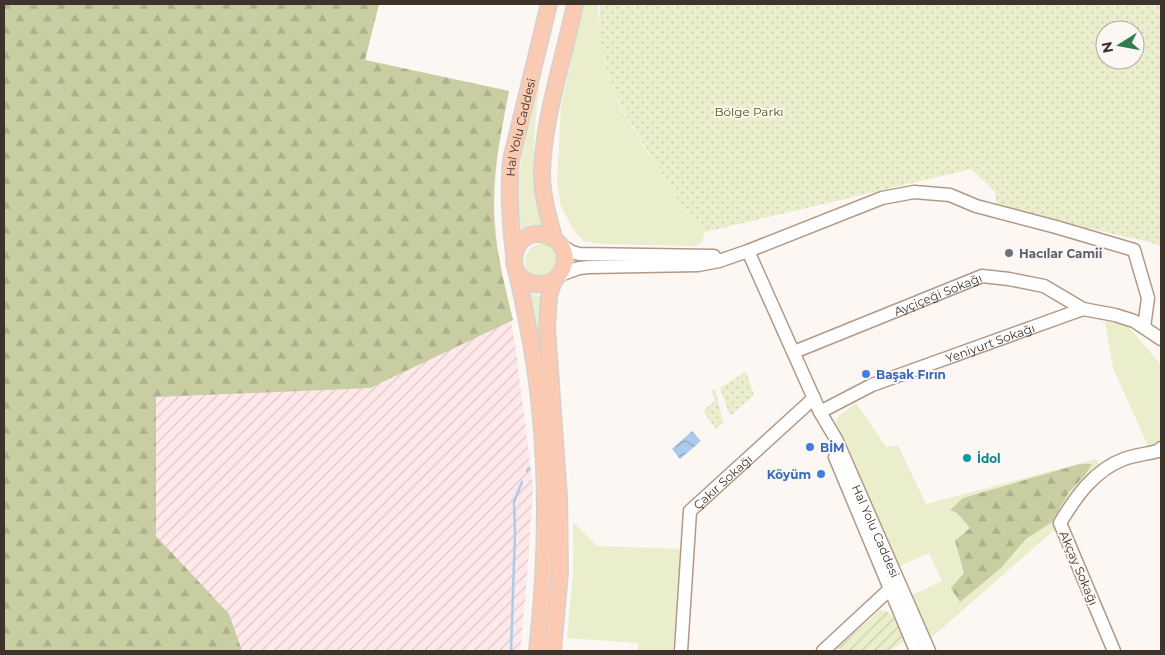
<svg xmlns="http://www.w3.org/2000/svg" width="1165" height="655" viewBox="0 0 1165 655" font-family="Montserrat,sans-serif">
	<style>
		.industrial { fill: url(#industrial-furrows) }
		.grass { fill: #eaeecc }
		.forest { fill: url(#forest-firs) }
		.park { fill: url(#park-dots); fill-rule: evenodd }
		.garden { fill: url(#garden-furrows) }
		.water { fill: url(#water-waves) }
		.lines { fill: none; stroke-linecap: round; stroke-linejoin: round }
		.stream { stroke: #accbec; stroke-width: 2.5 }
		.minor-casing { stroke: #b19986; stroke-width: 15 }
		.major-casing { stroke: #d4d2d0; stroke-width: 18 }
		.minor { stroke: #fff; stroke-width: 12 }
		.major { stroke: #facab2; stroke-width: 15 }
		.worship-dot { fill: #6b7280; stroke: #fcf7f3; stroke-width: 2 }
		.shop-dot { fill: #3f7fe0; stroke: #fcf7f3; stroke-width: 2 }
		.culture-dot { fill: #0f9aa8; stroke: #fcf7f3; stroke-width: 2 }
		.labels { text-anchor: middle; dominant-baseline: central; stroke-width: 4; stroke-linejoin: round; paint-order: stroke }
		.park-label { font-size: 12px; fill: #515511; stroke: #fcf7f3 }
		.street-label { font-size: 12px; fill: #3d332b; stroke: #fcf7f3 }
		.worship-label { font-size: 12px; font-weight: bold; fill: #5b616d; stroke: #fcf7f3; text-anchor: start }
		.shop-label { font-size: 12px; font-weight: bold; fill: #366cbe; stroke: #fcf7f3; text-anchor: start }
		.culture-label { font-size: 12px; font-weight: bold; fill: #0d838f; stroke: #fcf7f3; text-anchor: start }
	</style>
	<defs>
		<pattern id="industrial-furrows" width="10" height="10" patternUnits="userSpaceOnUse" patternTransform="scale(1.25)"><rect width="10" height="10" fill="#fee8ea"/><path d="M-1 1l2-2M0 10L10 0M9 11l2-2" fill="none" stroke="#dbc7c9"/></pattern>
		<pattern id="forest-firs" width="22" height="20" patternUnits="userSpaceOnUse" patternTransform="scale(1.25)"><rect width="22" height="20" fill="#c8cda2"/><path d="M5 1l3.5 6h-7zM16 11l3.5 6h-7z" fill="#adb08c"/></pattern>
		<pattern id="park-dots" width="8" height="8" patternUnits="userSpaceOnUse" patternTransform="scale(1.25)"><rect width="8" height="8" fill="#eaeecc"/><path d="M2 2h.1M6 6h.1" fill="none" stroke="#cacdaf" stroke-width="1.8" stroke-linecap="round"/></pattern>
		<pattern id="garden-furrows" width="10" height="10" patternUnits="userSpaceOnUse" patternTransform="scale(1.25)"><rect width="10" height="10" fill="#eaeecc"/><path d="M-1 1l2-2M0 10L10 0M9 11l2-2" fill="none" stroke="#cacdaf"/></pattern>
		<pattern id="water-waves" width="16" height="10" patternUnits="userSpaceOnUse" patternTransform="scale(1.25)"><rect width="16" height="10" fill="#accbec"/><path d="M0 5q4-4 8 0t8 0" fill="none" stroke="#8da5bf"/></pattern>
	</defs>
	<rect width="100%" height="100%" fill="#fcf7f3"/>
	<!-- industrial -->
	<polygon class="industrial" points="4,4 379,4 365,60 509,91 497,154 494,203 497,245 515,344 533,487 527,578 520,651 4,651"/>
	<!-- grass -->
	<g class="grass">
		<polygon points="584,4 598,4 598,29 607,70 622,111 683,208 705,232 702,242 695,246 600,244 583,241 573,229 561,206 557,183 561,106"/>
		<path d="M540 82C536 115 531 150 536 184 538 198 542 212 544 226L533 227 522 232C512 182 525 129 540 82Z"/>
		<circle cx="542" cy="261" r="17"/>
		<polygon points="530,292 539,296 548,295 547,425"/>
		<polygon points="1105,321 1128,326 1161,365 1161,442 1149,448 1113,368"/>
		<polygon points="856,403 886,447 898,445 926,504 1096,459 1101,467 1058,529 1052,532 931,638 912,595 942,581 929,553 900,566 836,422 839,416"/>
		<polygon points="573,522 597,546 682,549 673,651 638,651 638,643 567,638 573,572"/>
	</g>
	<!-- forest -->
	<g class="forest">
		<path d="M4 4H379L365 60 509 91C502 128 494 164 494 202 493 242 504 282 513 320L370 388 156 397V536L229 614 242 651H4Z"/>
		<polygon points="1080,464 1092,464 1085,475 1069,492 1052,522 1026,539 1001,568 960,602 951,588 964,573 955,541 970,528 957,513 950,510 963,498"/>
	</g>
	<!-- park -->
	<g class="park">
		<path d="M600 4H1161V247L1150 242 1065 223 996 204 995 192 971 169 705 232 683 208 623 111 607 70 598 29ZM1105 30H1135V60H1105Z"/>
		<polygon points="746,371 754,395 730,416 720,388"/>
		<polygon points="715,389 723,422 716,429 703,411 715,401 712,390"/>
	</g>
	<!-- garden -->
	<path class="garden" d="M880 610C896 611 899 629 904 642L889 651H841L838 648Z"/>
	<!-- water -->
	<polygon class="water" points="692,431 701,441 680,459 672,449"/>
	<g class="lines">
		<!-- stream -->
		<g class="stream">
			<polyline points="527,471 529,468"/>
			<polyline points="511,651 515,533 514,502 522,482"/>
		</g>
		<defs>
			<g id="minor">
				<polyline points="560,245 572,252 579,254 714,256"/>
				<path id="s1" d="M748 251 820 412 836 439 929 651"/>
				<polyline points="560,275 579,268 589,267 698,265 719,261 748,251 882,198 914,192 950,195 976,206 1056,227 1134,250 1148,298 1144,327"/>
				<path id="s2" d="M794 352 982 276 1009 279 1044 286 1083 309"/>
				<path id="s3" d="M820 412 872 385 1083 309 1115 315 1134 321 1161 339"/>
				<polyline points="835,457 916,651"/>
				<path id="s4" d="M681 651 690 511 814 398"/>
				<polyline points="823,651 890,589"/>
				<path d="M1114 651 1060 523C1075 498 1094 470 1124 459 1135 455 1147 454 1158 451L1161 448"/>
			</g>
			<g id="major">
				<path d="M554 238C549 218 542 196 542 174 543 118 564 59 575 4"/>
				<path id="s5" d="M514 254C510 222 508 192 511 160L549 4"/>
				<path d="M516 271C523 280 531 286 542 284 550 284 557 279 561 272 582 236 515 213 514 263 520 282 523 302 527 322 549 430 549 542 537 651"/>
				<polyline points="553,651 560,572 559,497 547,328 549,296 554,280"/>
			</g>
		</defs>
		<!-- minor casing -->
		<use href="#minor" class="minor-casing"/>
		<!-- major casing -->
		<use href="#major" class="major-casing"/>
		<!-- minor -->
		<use href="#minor" class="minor"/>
		<!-- major -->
		<use href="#major" class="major"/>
	</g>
	<!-- markers -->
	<circle class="worship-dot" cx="1009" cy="253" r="5"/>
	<g class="shop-dot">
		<circle cx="866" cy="374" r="5"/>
		<circle cx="810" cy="447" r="5"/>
		<circle cx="821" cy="474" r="5"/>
	</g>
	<circle class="culture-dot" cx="967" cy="458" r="5"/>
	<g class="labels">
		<!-- park labels -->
		<g class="park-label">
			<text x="749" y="111">Bölge Parkı</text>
		</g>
		<!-- street labels -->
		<g class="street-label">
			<text stroke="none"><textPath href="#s5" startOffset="128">Hal Yolu Caddesi</textPath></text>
			<text stroke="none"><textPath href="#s2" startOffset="155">Ayçiçeği Sokağı</textPath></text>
			<text stroke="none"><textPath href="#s3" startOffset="184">Yeniyurt Sokağı</textPath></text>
			<text stroke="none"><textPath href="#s4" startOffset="184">Çakır Sokağı</textPath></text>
			<text stroke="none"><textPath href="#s1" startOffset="308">Hal Yolu Caddesi</textPath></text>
			<text transform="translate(1079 568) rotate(67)">Akçay Sokağı</text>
		</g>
		<!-- worship labels -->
		<g class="worship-label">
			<text x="1019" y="253">Hacılar Camii</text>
		</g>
		<!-- shop labels -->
		<g class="shop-label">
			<text x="876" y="374">Başak Fırın</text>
			<text x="820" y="447">BİM</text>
			<text x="811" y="474" text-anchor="end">Köyüm</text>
		</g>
		<!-- culture labels -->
		<g class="culture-label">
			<text x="977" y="458">İdol</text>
		</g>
	</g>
	<!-- border -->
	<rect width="1165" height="655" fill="none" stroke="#3d332b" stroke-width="10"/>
	<!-- north arrow -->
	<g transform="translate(1120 45) rotate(259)"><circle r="24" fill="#fcf7f3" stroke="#b0a9a3"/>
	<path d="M0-4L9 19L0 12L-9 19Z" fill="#2e7d4d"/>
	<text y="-8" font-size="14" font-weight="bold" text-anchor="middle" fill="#3d332b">N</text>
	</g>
</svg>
